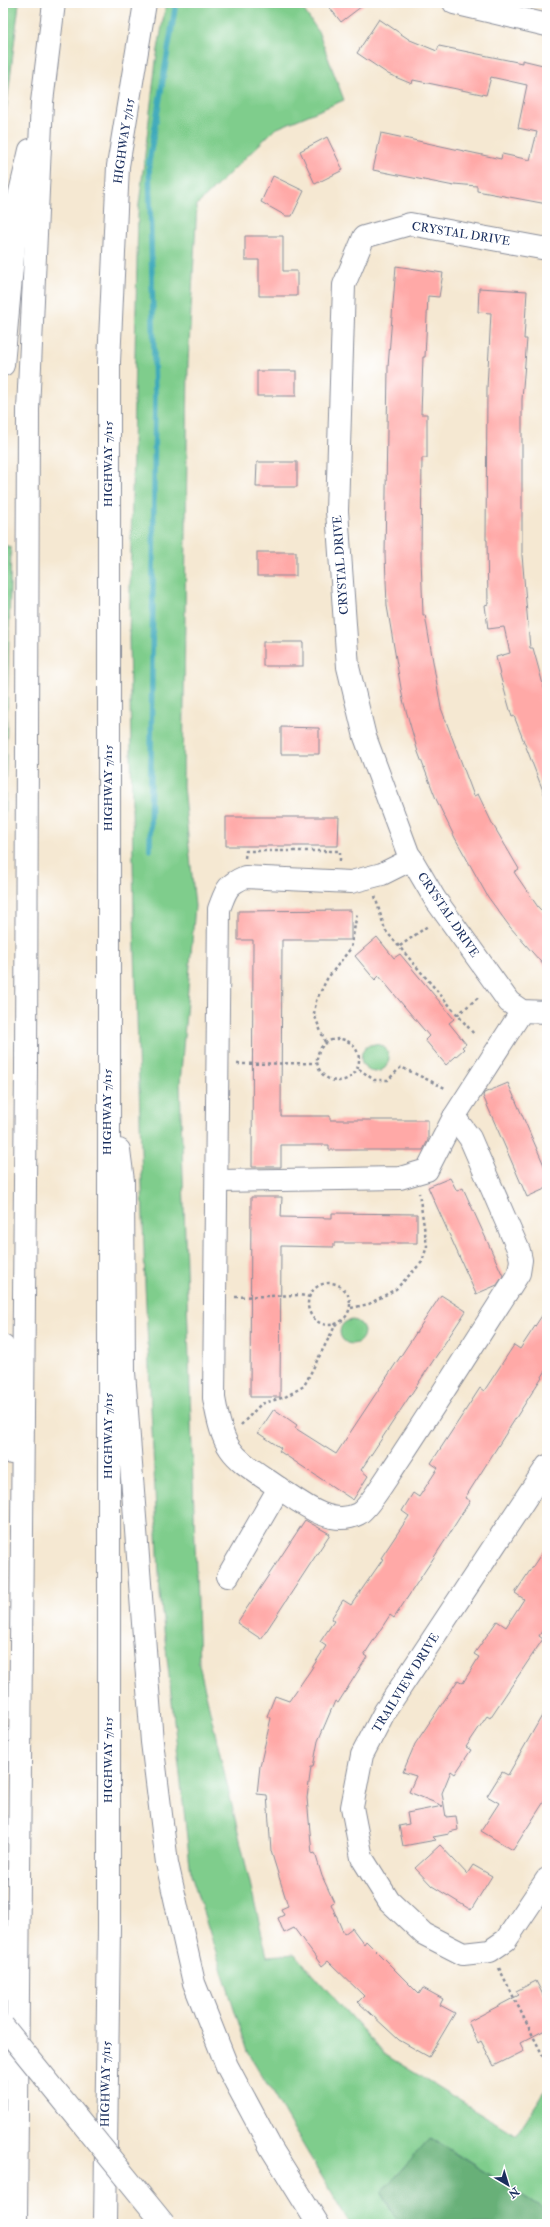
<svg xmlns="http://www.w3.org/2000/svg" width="550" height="2227" viewBox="0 0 550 2227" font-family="'IM FELL Double Pica',serif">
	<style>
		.green { fill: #7fcd8c; stroke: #4d7e75 }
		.forest { fill: #67b078; stroke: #41706b }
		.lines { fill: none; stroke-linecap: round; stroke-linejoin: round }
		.stream { stroke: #3ca9bb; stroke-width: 5.5 }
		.building { fill: #ffa9a7 }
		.minor-casing { stroke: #888c98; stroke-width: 24 }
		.highway-casing { stroke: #888c98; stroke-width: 24 }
		.path { stroke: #888c98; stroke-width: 2.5; stroke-dasharray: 3 3; stroke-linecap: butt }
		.minor { stroke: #fff; stroke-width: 22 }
		.highway { stroke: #fff; stroke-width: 22 }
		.major-bridge-casing { stroke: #888c98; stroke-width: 24; stroke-linecap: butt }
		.major-bridge { stroke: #fff; stroke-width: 22 }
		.labels { text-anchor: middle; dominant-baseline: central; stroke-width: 4; stroke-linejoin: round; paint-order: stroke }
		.street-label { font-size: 12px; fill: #1b2f5e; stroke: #fff }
	</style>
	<rect width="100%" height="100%" fill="#fff"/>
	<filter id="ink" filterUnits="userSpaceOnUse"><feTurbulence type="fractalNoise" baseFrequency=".025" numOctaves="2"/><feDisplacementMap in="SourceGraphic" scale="8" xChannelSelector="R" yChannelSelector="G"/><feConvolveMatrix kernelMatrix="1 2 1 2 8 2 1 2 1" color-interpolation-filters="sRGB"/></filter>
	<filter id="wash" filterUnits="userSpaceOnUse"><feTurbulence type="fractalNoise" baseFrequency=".012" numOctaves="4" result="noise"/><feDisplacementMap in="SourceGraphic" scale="16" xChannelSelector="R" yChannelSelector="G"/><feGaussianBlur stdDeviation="0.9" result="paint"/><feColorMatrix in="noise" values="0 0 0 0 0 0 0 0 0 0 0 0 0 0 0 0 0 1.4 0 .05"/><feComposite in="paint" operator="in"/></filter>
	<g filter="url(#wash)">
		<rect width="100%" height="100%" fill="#f5e8d2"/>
		<!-- green -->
		<g class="green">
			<polygon points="3,3 19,3 3,138"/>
			<polygon points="166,3 299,3 318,31 344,100 275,129 197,205 188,362 183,786 195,906 180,1084 199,1664 267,1956 295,1954 384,2054 516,2135 547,2088 547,2211 431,2138 381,2192 399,2224 350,2224 248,2052 191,1874 160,1594 145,1285 134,916 129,638 138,213 156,61"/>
			<polygon points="3,545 11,547 3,883"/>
			<circle cx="375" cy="1058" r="14"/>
			<circle cx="352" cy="1332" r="12"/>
		</g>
		<!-- forest -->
		<polygon class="forest" points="430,2138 547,2211 547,2224 399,2224 381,2192"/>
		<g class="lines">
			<!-- stream -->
			<polyline class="stream" points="150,850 155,395 149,162 176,3"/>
		</g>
		<g id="blocks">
			<!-- building -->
			<g class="building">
				<polygon points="326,3 366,3 341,22"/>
				<polygon points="379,19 410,40 437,51 439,46 522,63 522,60 547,66 547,204 477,191 477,186 454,184 454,186 373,170 381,133 501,159 502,154 530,160 537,132 518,128 527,85 491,77 486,95 413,80 412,84 388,74 357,53"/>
				<polygon points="327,137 343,170 315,184 300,151"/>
				<polygon points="273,176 304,191 292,216 286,216 261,202"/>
				<polygon points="245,236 283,236 283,271 297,271 297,296 259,296 259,260 245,260"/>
				<polygon points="396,266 443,273 439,297 428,296 425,357 423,357 421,414 427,414 427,458 422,458 421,557 423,615 425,615 441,708 474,796 478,794 492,823 519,869 514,872 538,907 547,916 547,969 510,927 488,897 455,838 436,799 418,752 403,700 387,606 385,555 388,367"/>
				<polygon points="479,288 527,291 524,339 527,339 522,399 522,555 530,648 533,648 547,699 547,801 514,716 512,717 500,675 496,657 510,653 504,627 488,629 485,605 488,604 487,540 486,540 487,388 491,313 478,312"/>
				<rect x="257" y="371" width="39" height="25"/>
				<polygon points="257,462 297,462 297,487 256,487"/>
				<rect x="257" y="552" width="39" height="24"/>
				<rect x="263" y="642" width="40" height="24"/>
				<polygon points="281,727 319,728 319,754 281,754"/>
				<polygon points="226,817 339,817 338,846 226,846"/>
				<polygon points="351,910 351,940 282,940 281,1116 330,1116 330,1120 428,1120 428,1140 423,1150 329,1150 329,1145 281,1145 281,1167 252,1167 253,940 238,940 238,911"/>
				<polygon points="377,937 394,958 400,954 454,1019 449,1023 466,1044 462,1047 464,1049 446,1065 425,1040 429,1036 379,976 375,980 355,956"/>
				<polygon points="508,1083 547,1172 547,1188 527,1197 483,1096 484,1093"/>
				<polygon points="450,1178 457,1191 463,1188 503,1276 497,1285 476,1294 428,1187"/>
				<polygon points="251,1197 282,1197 281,1217 332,1218 332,1213 417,1214 417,1243 334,1243 334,1247 281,1246 280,1397 250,1397"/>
				<polygon points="441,1295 466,1311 361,1470 368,1476 353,1500 279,1451 281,1448 258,1433 274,1409 297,1425 295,1428 336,1454"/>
				<polygon points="547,1308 547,1369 465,1498 470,1501 446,1539 394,1618 390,1615 364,1655 367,1657 338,1703 335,1701 318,1741 313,1767 311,1767 307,1798 312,1854 315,1853 322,1876 334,1902 331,1904 344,1934 352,1928 364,1944 366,1941 419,1994 423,1988 443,1999 440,2005 455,2013 429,2057 399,2040 358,2002 364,1996 328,1961 322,1966 294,1928 284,1933 278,1918 284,1915 281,1909 288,1906 271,1851 267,1795 257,1794 260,1766 271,1718 267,1716 275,1696 289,1701 310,1671 326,1646 320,1642 334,1621 331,1619 343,1600 351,1605 383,1559 381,1558 409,1516 402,1511 413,1493 419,1497 438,1468 431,1463 480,1388 484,1391 514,1345 520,1349"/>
				<polygon points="305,1520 330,1534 261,1639 237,1623"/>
				<polygon points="547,1545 547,1623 539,1636 543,1639 490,1718 487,1716 466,1747 471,1750 455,1774 451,1771 442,1793 446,1817 456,1816 458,1830 449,1832 449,1834 433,1837 436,1840 403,1846 399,1826 409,1824 407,1813 443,1806 409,1792 416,1776 403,1772 415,1744 458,1680 463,1683 479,1657 474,1654 497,1621 506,1627 524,1599 515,1593"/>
				<polygon points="547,1707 547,1797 513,1850 481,1831 499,1803 487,1796 502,1772 508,1775"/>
				<polygon points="440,1845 467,1874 473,1865 492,1876 471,1910 432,1886 415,1868"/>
				<polygon points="536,1981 547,2003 547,2029 520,2043 524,2051 494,2066 481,2041 478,2043 468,2022 519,1995 516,1991"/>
			</g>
		</g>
	</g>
	<g filter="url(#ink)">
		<use href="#blocks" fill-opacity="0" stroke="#888c98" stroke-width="1"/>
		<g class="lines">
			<defs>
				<g id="minor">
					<polyline points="454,3 547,25"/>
					<polyline points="547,249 410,224 364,237 344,285 337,511 348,667 365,737 408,853 435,899 509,1002 522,1011 547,1012"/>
					<path d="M412 859 382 874 351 882 245 877C226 885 226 891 219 909L214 1398C224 1456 233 1456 279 1488 300 1502 331 1528 358 1514 368 1509 391 1471 398 1461 439 1399 479 1336 519 1273L521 1260 519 1251 470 1138 454 1117"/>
					<polyline points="218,1181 400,1178 427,1170 454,1117 522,1011"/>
					<polyline points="547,1466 385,1711 362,1755 352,1807 362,1858 389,1901 424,1934 463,1954 490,1951 506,1940 547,1879"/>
					<polyline points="228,1576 279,1488"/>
				</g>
				<g id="highway">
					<polyline points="3,365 18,201 30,150"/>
					<polyline points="119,1150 123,1181 124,1372 152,1742 167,1863 194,1983 227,2066 271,2148 318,2224"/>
					<polyline points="3,1346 8,1438 12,1453"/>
					<polyline points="16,2224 26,1068 28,410 42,102 54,3"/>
					<polyline points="105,2224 109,1928 109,362 118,166 145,3"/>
				</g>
			</defs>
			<!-- minor casing -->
			<use href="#minor" class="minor-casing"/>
			<!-- highway casing -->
			<use href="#highway" class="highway-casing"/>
			<!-- path -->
			<g class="path">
				<polyline points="245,858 246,851 340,851 340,863"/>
				<polyline points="375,896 385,930 474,1034"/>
				<polyline points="400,946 429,925"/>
				<polyline points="457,1015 480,996"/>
				<circle cx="338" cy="1060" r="21"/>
				<polyline points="325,1042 314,1014 316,1001 327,979 351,948 357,913"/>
				<polyline points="237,1064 316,1063"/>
				<polyline points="359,1069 374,1080 388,1080 401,1067 447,1089"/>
				<circle cx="329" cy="1304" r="21"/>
				<polyline points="235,1297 300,1295 310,1297"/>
				<polyline points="351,1308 369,1304 396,1289 422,1262 427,1246 419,1193"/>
				<polyline points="241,1425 261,1404 285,1397 304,1386 336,1324"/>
				<polyline points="499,1968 547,2064"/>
			</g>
			<!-- minor -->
			<use href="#minor" class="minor"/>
			<!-- highway -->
			<use href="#highway" class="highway"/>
			<defs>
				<polyline id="major-bridge" points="3,2026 164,2224"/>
			</defs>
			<!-- major-bridge casing -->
			<use href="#major-bridge" class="major-bridge-casing"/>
			<!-- major-bridge -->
			<use href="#major-bridge" class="major-bridge"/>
		</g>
	</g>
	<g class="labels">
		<!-- street labels -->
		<g class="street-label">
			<text transform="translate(124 141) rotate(-82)">HIGHWAY 7/115</text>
			<text transform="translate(461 234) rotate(9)">CRYSTAL DRIVE</text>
			<text transform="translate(108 464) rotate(-90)">HIGHWAY 7/115</text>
			<text transform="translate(341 565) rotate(-94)">CRYSTAL DRIVE</text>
			<text transform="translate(108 788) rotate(-90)">HIGHWAY 7/115</text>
			<text transform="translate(448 915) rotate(56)">CRYSTAL DRIVE</text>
			<text transform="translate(107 1112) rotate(-90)">HIGHWAY 7/115</text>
			<text transform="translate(108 1436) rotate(-90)">HIGHWAY 7/115</text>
			<text transform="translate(406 1683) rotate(-58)">TRAILVIEW DRIVE</text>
			<text transform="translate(108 1760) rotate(-90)">HIGHWAY 7/115</text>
			<text transform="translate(106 2084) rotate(-89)">HIGHWAY 7/115</text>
		</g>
	</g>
	<!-- margin -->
	<rect width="550" height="2227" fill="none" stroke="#fff" stroke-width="16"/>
	<!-- north arrow -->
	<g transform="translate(508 2185) rotate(142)" stroke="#ffffff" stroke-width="3" paint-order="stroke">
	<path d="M0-3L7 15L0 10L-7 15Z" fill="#1b2f5e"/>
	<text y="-6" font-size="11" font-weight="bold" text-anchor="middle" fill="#1b2f5e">N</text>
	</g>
</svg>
